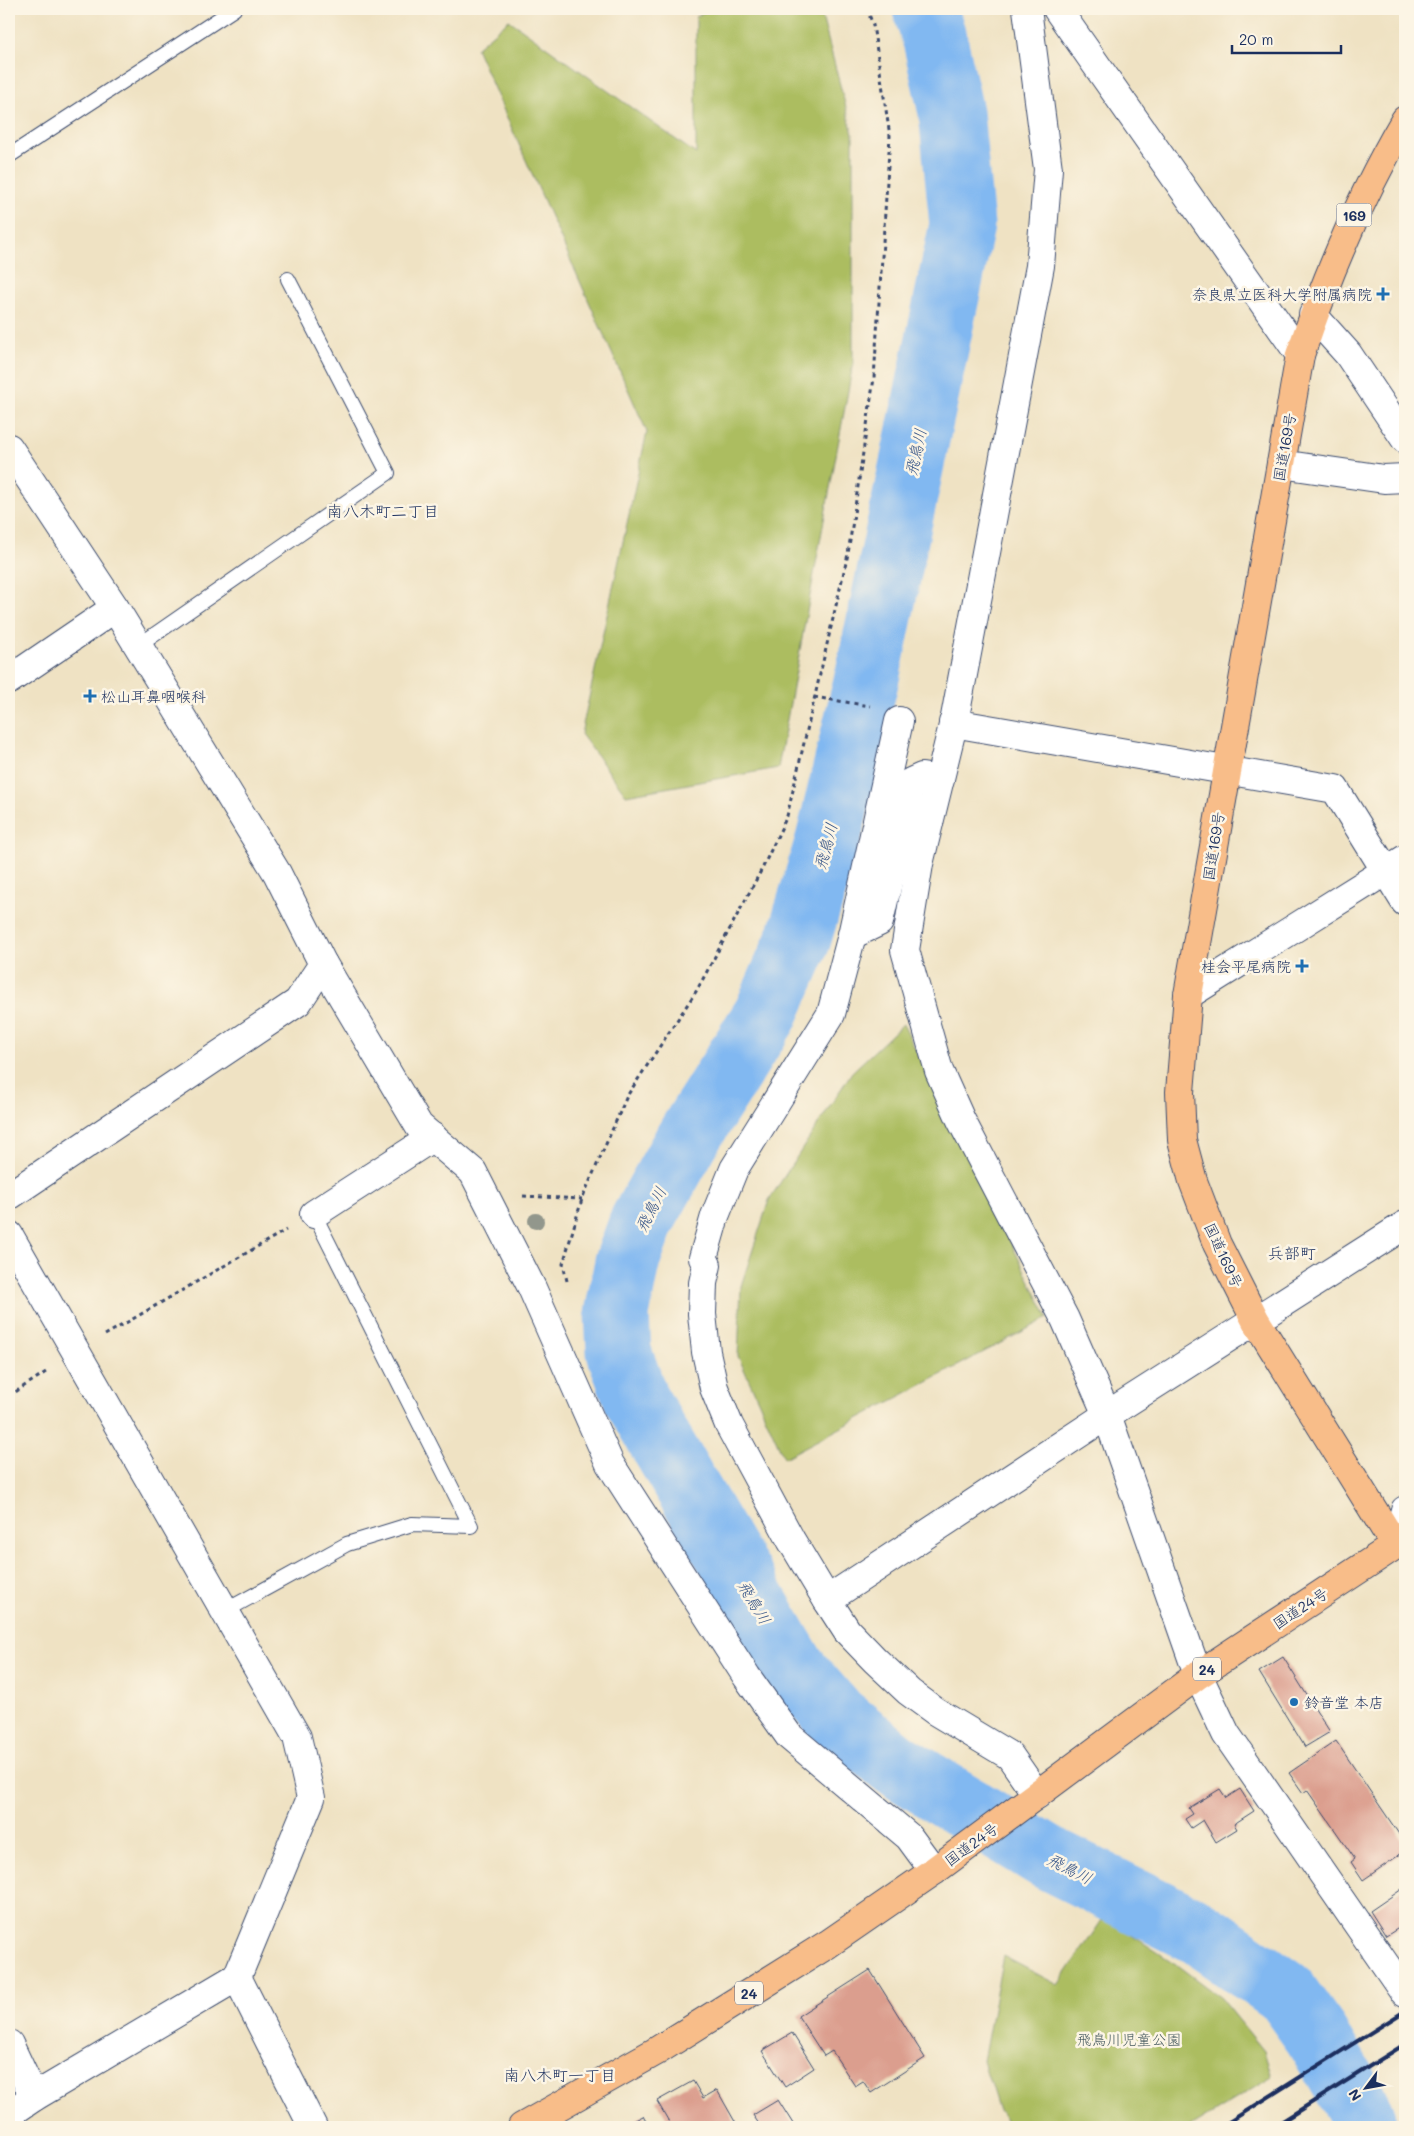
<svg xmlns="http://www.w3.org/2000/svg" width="1414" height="2136" viewBox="0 0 1414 2136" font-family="Mali,'Klee One',sans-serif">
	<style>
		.green { fill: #acbd60; stroke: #64765f }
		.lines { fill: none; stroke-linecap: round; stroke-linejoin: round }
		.river { stroke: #81b8f1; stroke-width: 65 }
		.building { fill: #db9e8e }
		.service-casing { stroke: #3b4a6d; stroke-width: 16 }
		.minor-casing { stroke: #3b4a6d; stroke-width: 30 }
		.tertiary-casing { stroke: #3b4a6d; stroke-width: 30 }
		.trunk-casing { stroke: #3b4a6d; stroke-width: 30 }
		.path { stroke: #3b4a6d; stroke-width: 3; stroke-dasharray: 4 4; stroke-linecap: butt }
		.service { stroke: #fff; stroke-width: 14 }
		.minor { stroke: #fff; stroke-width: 28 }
		.tertiary { stroke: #fff; stroke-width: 28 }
		.trunk { stroke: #f8bd89; stroke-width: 28 }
		.rail { stroke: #1b2f5e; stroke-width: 4 }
		.tree { fill: #92978c }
		.poi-dot { fill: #1f6fb2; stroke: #fcf5e5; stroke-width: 2 }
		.labels { text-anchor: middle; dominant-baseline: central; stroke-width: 5; stroke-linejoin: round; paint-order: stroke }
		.shield { fill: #fcf5e5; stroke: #5e6a86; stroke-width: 1 }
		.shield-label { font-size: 14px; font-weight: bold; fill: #1b2f5e }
		.poi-label { font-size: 15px; fill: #1b2f5e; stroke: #fcf5e5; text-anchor: end }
		.street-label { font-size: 15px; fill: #1b2f5e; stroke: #fcf5e5 }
		.park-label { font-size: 15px; fill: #465a5f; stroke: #fcf5e5 }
		.water-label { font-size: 16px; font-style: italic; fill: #3a588a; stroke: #fcf5e5 }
		.neighbourhood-label { font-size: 16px; fill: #1b2f5e; stroke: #fcf5e5 }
	</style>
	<rect width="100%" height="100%" fill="#fcf5e5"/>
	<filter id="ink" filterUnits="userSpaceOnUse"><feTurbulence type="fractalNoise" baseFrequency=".02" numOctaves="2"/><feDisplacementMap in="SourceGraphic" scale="10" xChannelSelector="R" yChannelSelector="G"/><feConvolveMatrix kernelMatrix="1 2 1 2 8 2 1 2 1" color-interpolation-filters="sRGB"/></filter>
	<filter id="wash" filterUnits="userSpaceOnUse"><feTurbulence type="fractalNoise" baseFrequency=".0096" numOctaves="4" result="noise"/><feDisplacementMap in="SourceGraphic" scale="20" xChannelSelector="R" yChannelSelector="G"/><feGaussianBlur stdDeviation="1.12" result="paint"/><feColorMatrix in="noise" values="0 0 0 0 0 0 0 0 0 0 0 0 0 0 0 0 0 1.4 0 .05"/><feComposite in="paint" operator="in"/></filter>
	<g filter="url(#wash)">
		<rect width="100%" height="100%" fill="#efe2c3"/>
		<!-- green -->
		<g class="green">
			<polygon points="709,9 820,9 853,134 853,364 778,768 626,795 581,734 647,432 476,48 509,20 696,154 696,17"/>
			<polygon points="903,1024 1048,1318 784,1458 738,1356 741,1286 769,1200 852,1072"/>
			<polygon points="1104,1917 1174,1963 1221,1998 1264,2051 1272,2077 1190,2127 1010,2127 999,2111 983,2061 1003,1956 1058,1985"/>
		</g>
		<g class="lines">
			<!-- river -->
			<polyline class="river" points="925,9 935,40 951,112 962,225 868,673 828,840 799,938 766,1014 691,1133 642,1221 627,1262 617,1314 619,1352 636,1399 681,1477 795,1670 833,1714 895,1764 1047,1857 1202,1934 1285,1992 1316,2035 1357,2105 1366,2127"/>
		</g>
		<g id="blocks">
			<!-- building -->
			<g class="building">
				<polygon points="1283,1657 1330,1732 1305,1747 1259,1672"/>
				<polygon points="1336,1741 1405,1843 1405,1851 1363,1880 1351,1862 1355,1859 1307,1790 1303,1793 1289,1773"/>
				<polygon points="1220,1789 1226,1798 1240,1789 1254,1811 1234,1824 1237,1829 1216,1842 1203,1820 1191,1828 1185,1819 1193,1814 1189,1808"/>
				<polygon points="1405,1887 1405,1924 1386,1936 1370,1911"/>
				<polygon points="870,1970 925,2058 871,2093 863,2081 855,2086 832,2051 824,2056 798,2016"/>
				<polygon points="792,2033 814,2068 785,2087 762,2051"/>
				<polygon points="693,2081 703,2098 717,2090 738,2127 672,2127 657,2101"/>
				<polygon points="778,2100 795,2127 761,2127 753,2115"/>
				<polygon points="643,2116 649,2127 622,2127"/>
			</g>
		</g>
	</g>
	<g filter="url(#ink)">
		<use href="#blocks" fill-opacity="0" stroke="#3b4a6d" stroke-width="1"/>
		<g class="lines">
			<defs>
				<g id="service">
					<polyline points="9,156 234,9"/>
					<polyline points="138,646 388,473 288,279"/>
					<polyline points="225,1611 347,1544 412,1524 471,1526 314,1214"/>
				</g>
				<g id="minor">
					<polyline points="1027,9 1048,169 1040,266 955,717 919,864 905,950 939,1071 961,1120 1065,1319 1107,1415 1198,1675 1226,1734 1405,1993"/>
					<polyline points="1057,9 1300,355"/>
					<polyline points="9,448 115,608 277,873 323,964 298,1002 9,1196"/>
					<polyline points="1281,464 1384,479 1405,478"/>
					<polyline points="9,680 115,608"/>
					<polyline points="899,721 852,935 831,1014 734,1169 715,1216 703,1258 707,1265 703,1283 702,1314 706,1352 714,1388 729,1425 791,1540 827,1600 847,1631 875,1660 909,1692 935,1711 1010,1756 1037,1795"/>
					<polyline points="953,723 1335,789 1405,902"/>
					<polyline points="852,935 879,922 911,782 922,777 940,780"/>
					<polyline points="323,964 419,1126 473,1172 532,1288 610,1464 747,1677 789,1736 909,1837 934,1871"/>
					<polyline points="1188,995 1405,859"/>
					<polyline points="314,1214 433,1137"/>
					<polyline points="9,1235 297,1737 311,1798 237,1977 34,2097 9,2114"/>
					<polyline points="1395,1545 1405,1510"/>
					<polyline points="827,1600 1107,1415 1405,1225"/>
					<polyline points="237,1977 313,2127"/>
					<polyline points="9,2044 34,2097"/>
				</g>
				<polyline id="tertiary" points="1313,315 1348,354 1405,439"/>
				<g id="trunk">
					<path d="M1395 1545 1256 1321 1217 1244 1193 1181 1182 1140 1180 1092 1188 995 1300 355C1328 273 1361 195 1405 120"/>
					<polyline points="522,2127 655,2052 828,1944 934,1871 1198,1675 1405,1539"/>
				</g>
			</defs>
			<!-- service casing -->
			<use href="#service" class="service-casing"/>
			<!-- minor casing -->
			<use href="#minor" class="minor-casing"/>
			<!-- tertiary casing -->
			<use href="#tertiary" class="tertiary-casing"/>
			<!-- trunk casing -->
			<use href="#trunk" class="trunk-casing"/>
			<!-- path -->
			<g class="path">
				<polyline points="814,697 870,706"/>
				<polyline points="523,1196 582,1199"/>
				<polyline points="567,1281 563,1264 582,1199 627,1096 697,990 763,867 787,816 848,554 874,378 890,136 873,25 867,9"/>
				<polyline points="105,1335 286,1230"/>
				<polyline points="9,1396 49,1370"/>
			</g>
			<!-- service -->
			<use href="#service" class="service"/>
			<!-- minor -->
			<use href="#minor" class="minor"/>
			<!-- tertiary -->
			<use href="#tertiary" class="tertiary"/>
			<!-- trunk -->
			<use href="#trunk" class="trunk"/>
			<!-- rail -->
			<g class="rail">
				<polyline points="1221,2127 1405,2011"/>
				<polyline points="1273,2127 1405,2044"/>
			</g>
		</g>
		<!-- trees -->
		<circle class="tree" cx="536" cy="1221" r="8"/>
	</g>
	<!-- markers -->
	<g class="poi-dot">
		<path d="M1380.5 286.5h5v5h5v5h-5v5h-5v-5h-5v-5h5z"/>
		<path d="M87.5 688.5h5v5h5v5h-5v5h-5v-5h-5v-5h5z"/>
		<path d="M1299.5 958.5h5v5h5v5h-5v5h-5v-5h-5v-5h5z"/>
		<circle cx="1294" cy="1702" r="5"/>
	</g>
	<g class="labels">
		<!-- shield labels -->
		<g class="shield">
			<rect x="1336.5" y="203.5" width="35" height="23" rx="4"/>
			<rect x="1193" y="1657.5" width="28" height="23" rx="4"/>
			<rect x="735" y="1981.5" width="28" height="23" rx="4"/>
		</g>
		<g class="shield-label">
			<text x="1354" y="215">169</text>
			<text x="1207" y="1669">24</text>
			<text x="749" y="1993">24</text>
		</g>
		<!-- poi labels -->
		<g class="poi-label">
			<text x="1372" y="294">奈良県立医科大学附属病院</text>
			<text x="101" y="696" text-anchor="start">松山耳鼻咽喉科</text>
			<text x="1291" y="966">桂会平尾病院</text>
			<text x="1304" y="1702" text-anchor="start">鈴音堂 本店</text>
		</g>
		<!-- street labels -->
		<g class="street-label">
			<text transform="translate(1284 447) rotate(-80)">国道169号</text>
			<text transform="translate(1213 846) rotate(-81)">国道169号</text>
			<text transform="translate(1224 1255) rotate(65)">国道169号</text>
			<text transform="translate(1300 1608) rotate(-33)">国道24号</text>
			<text transform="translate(971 1844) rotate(-36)">国道24号</text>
		</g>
		<!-- park labels -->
		<g class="park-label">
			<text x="1129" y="2039">飛鳥川児童公園</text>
		</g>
		<!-- water labels -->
		<g class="water-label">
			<text transform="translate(915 452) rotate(-78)">飛鳥川</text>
			<text transform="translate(825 846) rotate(-75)">飛鳥川</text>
			<text transform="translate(650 1209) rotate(-63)">飛鳥川</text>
			<text transform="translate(755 1602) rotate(59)">飛鳥川</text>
			<text transform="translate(1070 1868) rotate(27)">飛鳥川</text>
		</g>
		<!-- neighbourhood labels -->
		<g class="neighbourhood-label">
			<text x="383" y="510">南八木町二丁目</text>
			<text x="1292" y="1252">兵部町</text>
			<text x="560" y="2074">南八木町一丁目</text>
		</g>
	</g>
	<!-- margin -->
	<rect width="1414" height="2136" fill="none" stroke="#fcf5e5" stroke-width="30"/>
	<!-- north arrow -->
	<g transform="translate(1366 2088) rotate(238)" stroke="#fcf5e5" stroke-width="4" paint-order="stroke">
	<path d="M0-4L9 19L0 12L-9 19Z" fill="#1b2f5e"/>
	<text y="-8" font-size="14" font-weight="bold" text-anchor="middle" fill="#1b2f5e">N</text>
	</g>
	<!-- scale -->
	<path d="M1232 45v8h109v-8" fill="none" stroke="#1b2f5e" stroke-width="2.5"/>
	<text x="1239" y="45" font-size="15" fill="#1b2f5e" stroke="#fcf5e5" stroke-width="4" paint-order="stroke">20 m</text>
</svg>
